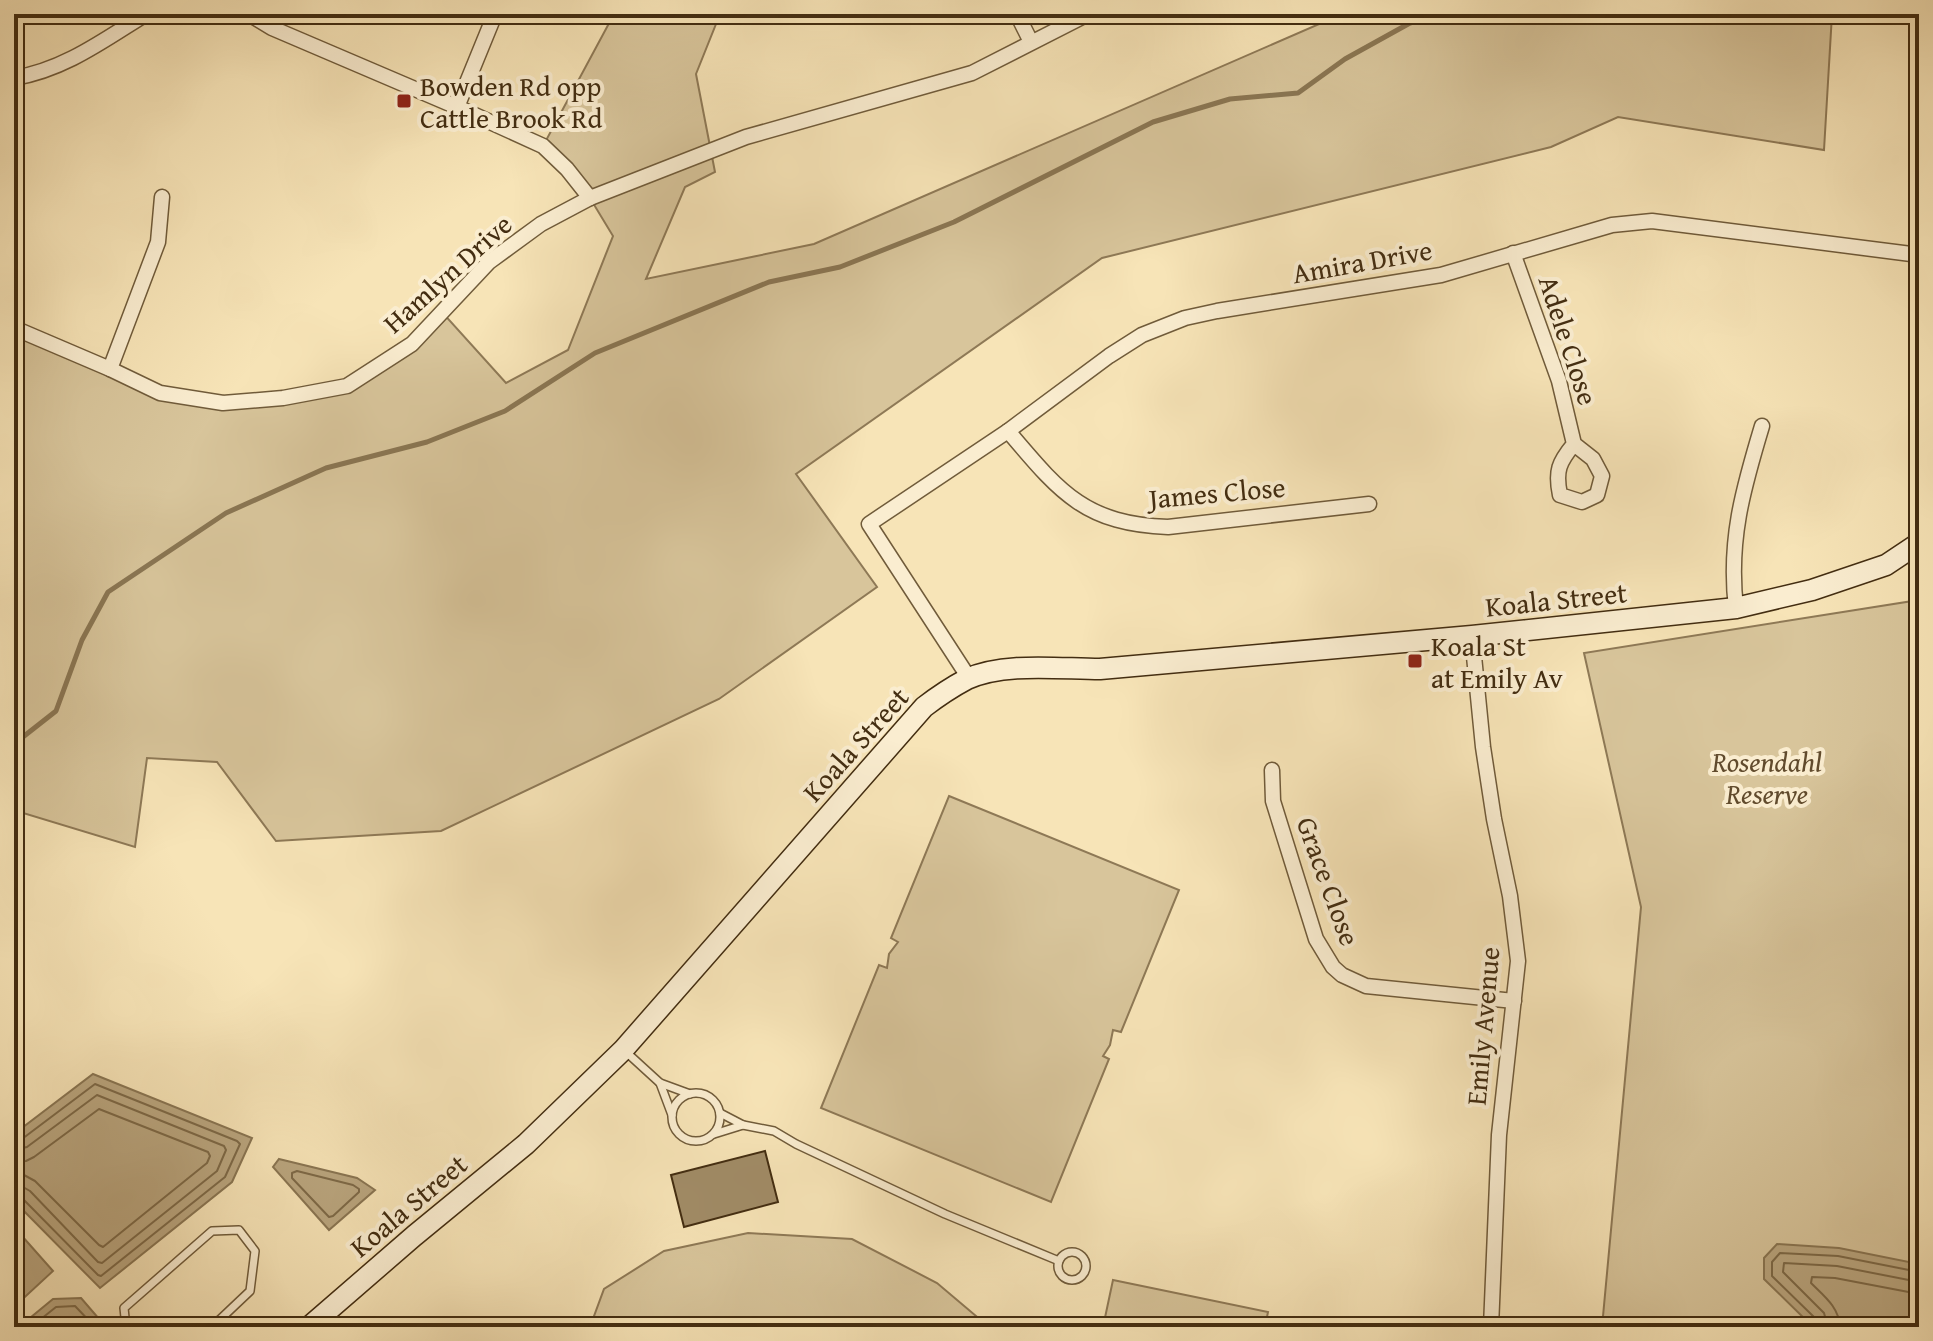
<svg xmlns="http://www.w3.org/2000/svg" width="1933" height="1341" viewBox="0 0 1933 1341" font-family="'Gentium Book Plus',serif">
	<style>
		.green { fill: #d8c59b; stroke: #8e7956; stroke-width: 2 }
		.water { fill: #baa67f; stroke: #8a7653; stroke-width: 2 }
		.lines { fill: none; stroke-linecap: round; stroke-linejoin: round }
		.shore { stroke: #7e6a48; stroke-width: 2 }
		.stream { stroke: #8a7653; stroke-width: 5 }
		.building { fill: #a18c67; stroke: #432d11; stroke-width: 2 }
		.lane-casing { stroke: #705b3a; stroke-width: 10 }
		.street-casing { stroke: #705b3a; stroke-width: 17 }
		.secondary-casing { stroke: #432d11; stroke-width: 23 }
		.lane { stroke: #faedd0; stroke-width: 7 }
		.street { stroke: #faedd0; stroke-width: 14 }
		.secondary { stroke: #faedd0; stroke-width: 20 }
		.poi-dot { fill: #8f2418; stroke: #faedd0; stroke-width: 3 }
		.labels { text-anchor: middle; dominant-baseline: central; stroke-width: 8; stroke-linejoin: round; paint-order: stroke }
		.poi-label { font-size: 28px; fill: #432d11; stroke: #faedd0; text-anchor: start }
		.street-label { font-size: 28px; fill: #432d11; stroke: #faedd0 }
		.park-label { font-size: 28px; font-style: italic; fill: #614b2d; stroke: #faedd0 }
	</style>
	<rect width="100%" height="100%" fill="#f7e4b7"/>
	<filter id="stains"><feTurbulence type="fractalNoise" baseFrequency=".0025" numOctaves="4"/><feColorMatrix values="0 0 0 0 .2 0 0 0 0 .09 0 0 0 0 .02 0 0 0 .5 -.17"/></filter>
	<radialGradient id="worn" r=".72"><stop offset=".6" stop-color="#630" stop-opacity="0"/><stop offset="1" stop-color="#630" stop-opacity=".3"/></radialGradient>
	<!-- green -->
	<g class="green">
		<polygon points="614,14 720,14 696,74 715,172 685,187 646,279 814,244 1342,14 1832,14 1824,150 1618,117 1551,147 1102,258 796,474 877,587 719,699 441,831 276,841 217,762 147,758 135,847 20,812 14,847 14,328 160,393 223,403 347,386 442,312 506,383 568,350 613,236 590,198 543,146"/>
		<polygon points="1919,600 1919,1327 1602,1327 1641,907 1584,653"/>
		<polygon points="949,796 1179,890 1121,1032 1113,1030 1110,1045 1103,1056 1109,1059 1051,1202 821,1108 879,965 887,968 889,954 898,942 891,938"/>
		<polygon points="748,1233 852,1239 937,1283 989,1327 590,1327 604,1289 664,1251"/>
		<polygon points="1113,1280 1268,1312 1265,1327 1103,1327"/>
	</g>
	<!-- water -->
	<g class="water">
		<polygon points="93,1074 252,1138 232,1182 100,1288 14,1201 14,1134"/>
		<polygon points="279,1159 357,1178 375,1190 329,1230 273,1167"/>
		<polygon points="14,1227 53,1271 14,1307"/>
		<polygon points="1777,1244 1839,1248 1919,1264 1919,1327 1813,1327 1764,1279 1764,1258"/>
		<polygon points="81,1298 106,1327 19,1327 53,1299"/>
	</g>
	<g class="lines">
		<!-- shore -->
		<g class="shore">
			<polyline points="14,1140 22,1139 95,1084 237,1141 240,1144 225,1177 101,1276 98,1275 23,1199 14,1196"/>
			<polyline points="14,1150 27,1147 97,1095 224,1146 226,1150 217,1171 102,1263 98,1262 30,1191 23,1187 14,1186"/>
			<polyline points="14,1162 26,1161 34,1157 99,1109 208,1152 210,1156 207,1163 103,1247 99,1245 35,1181 24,1175 14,1174"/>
			<polygon points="297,1171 353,1185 359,1189 359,1192 333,1216 329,1217 292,1178 292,1173"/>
			<polyline points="31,1327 56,1307 75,1306 95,1327"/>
			<polyline points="1817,1327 1815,1318 1772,1276 1772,1262 1780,1253 1838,1256 1919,1272"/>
			<polyline points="1828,1327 1824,1313 1783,1272 1784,1263 1837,1266 1919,1282"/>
			<path d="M1840 1327C1839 1307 1824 1296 1811 1283L1812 1277 1835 1278 1919 1294"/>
		</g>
		<!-- stream -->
		<g class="stream">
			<polyline points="1504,14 1509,14"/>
			<polyline points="14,744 56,711 82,640 108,592 226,513 326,468 427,442 505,411 595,353 769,282 840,267 954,222 1153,122 1230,99 1298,93 1345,59 1410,23 1443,14"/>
		</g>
	</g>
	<!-- building -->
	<polygon class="building" points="765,1151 778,1202 684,1227 671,1175"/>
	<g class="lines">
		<defs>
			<g id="lane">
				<polyline points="625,1051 660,1083 690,1094"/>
				<polyline points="660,1083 672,1115"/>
				<circle cx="696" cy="1117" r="24"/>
				<polyline points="720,1113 743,1125 774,1131 796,1144 945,1214 1059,1261"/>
				<polyline points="714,1134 743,1125"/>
				<circle cx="1072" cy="1266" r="14"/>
				<polyline points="126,1327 124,1308 212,1231 239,1230 255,1251 250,1291 212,1327"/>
			</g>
			<g id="street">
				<polyline points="249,14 272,28 457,107 543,146 567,169 590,198"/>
				<polyline points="1017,14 1031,42"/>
				<path d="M14 78C64 70 104 40 146 14"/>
				<polyline points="457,107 495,14"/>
				<path d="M1513 253 1559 381 1574 444 1593 459 1602 476 1597 495 1582 502 1560 495C1555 471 1559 462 1574 444"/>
				<polyline points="14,328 110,369 160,393 223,403 283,398 347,386 412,344 489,262 541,224 590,198 746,137 972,73 1088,14"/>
				<polyline points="110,369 158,242 162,197"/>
				<path d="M1008 431C1059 491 1084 524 1168 527L1369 504"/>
				<path d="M1736 608C1728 541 1743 489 1762 426"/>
				<polyline points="1472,636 1483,747 1494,819 1510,896 1518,961 1499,1135 1491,1327"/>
				<polyline points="969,678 869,524 1008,431 1109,356 1142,335 1185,318 1217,311 1441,275 1612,225 1652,221 1919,255"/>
				<polyline points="1272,770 1273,801 1316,939 1333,967 1342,975 1366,986 1514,1001"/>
			</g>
			<path id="secondary" d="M309 1327 414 1236 526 1144 623 1050 924 707C937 697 952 687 967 679 1004 662 1059 669 1100 669L1472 636 1736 608 1812 590 1886 565 1919 543"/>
		</defs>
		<!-- lane casing -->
		<use href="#lane" class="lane-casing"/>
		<!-- street casing -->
		<use href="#street" class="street-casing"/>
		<!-- secondary casing -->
		<use href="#secondary" class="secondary-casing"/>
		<!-- lane -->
		<use href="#lane" class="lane"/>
		<!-- street -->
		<use href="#street" class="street"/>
		<!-- secondary -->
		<use href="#secondary" class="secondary"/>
	</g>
	<!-- markers -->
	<g class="poi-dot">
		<rect x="396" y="93" width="16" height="16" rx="4"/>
		<rect x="1407" y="653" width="16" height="16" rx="4"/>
	</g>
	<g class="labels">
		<!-- poi labels -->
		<g class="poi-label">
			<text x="420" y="85">Bowden Rd opp<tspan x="420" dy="32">Cattle Brook Rd</tspan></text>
			<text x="1431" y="645">Koala St<tspan x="1431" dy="32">at Emily Av</tspan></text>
		</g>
		<!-- street labels -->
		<g class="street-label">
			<text transform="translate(1362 261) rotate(-10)">Amira Drive</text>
			<text transform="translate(447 273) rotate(-42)">Hamlyn Drive</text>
			<text transform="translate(1569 340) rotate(72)">Adele Close</text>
			<text transform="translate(1217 492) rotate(-5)">James Close</text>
			<text transform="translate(1556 599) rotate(-6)">Koala Street</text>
			<text transform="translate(855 744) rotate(-48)">Koala Street</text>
			<text transform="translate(1329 881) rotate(70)">Grace Close</text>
			<text transform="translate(1482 1026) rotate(-85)">Emily Avenue</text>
			<text transform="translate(408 1205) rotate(-40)">Koala Street</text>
		</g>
		<!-- park labels -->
		<g class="park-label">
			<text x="1767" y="761">Rosendahl<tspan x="1767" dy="32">Reserve</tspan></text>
		</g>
	</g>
	<!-- margin -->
	<rect width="1933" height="1341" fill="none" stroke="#f7e4b7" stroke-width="48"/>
	<rect x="16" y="16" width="1901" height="1309" fill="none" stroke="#432d11" stroke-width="4"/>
	<rect x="24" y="24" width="1885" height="1293" fill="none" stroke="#432d11" stroke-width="2"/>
	<rect width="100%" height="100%" filter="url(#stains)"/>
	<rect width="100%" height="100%" fill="url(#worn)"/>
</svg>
